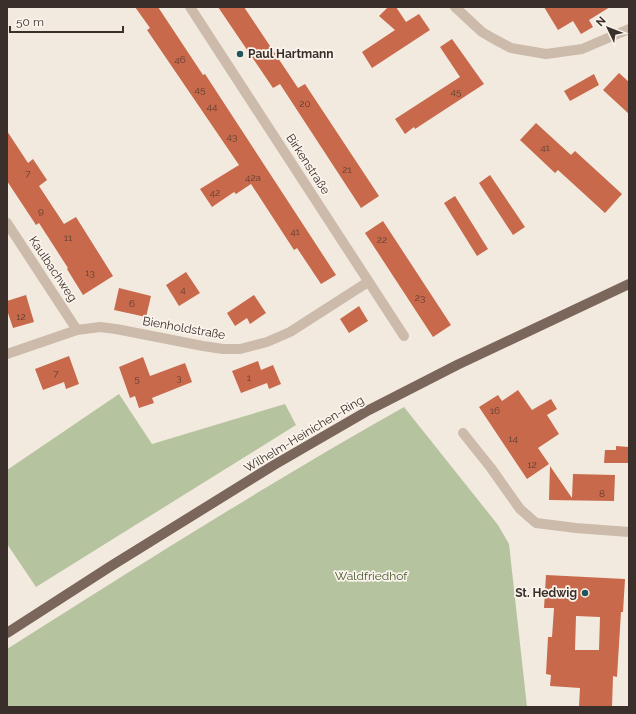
<svg xmlns="http://www.w3.org/2000/svg" width="636" height="714" viewBox="0 0 636 714" font-family="Raleway,sans-serif">
	<style>
		.green { fill: #b6c39f }
		.building { fill: #c7694a; fill-rule: evenodd }
		.lines { fill: none; stroke-linecap: round; stroke-linejoin: round }
		.minor { stroke: #ccbaab; stroke-width: 10 }
		.major { stroke: #7b665b; stroke-width: 10 }
		.poi-dot { fill: #1f575c; stroke: #faf4ec; stroke-width: 1.5 }
		.labels { text-anchor: middle; dominant-baseline: central; stroke-width: 3.5; stroke-linejoin: round; paint-order: stroke }
		.number-label { font-size: 10px; fill: #5d3e32 }
		.poi-label { font-size: 12px; font-weight: bold; fill: #3a2f2a; stroke: #faf4ec; text-anchor: start }
		.street-label { font-size: 12px; fill: #3a2f2a; stroke: #faf4ec }
		.park-label { font-size: 12px; fill: #48582d; stroke: #faf4ec }
	</style>
	<rect width="100%" height="100%" fill="#f3eadf"/>
	<!-- green -->
	<g class="green">
		<polygon points="119,394 152,444 285,404 296,425 36,587 7,544 7,470"/>
		<path d="M404 407 498 525 509 544 527 707H7V649C138 566 269 483 404 407Z"/>
	</g>
	<!-- building -->
	<g class="building">
		<polygon points="135,7 158,7 203,75 205,74 336,275 321,284 297,248 294,250 251,184 236,194 234,192 212,207 200,189 239,165 147,30 150,28"/>
		<polygon points="218,7 244,7 298,88 305,84 379,196 361,208 280,84 273,88"/>
		<polygon points="388,7 396,7 406,22 419,14 430,30 372,68 362,52 395,30 379,16"/>
		<polygon points="544,7 610,7 589,20 593,27 581,34 573,21 558,30"/>
		<polygon points="452,39 484,84 415,129 414,127 405,134 395,119 460,77 440,47"/>
		<polygon points="619,73 629,82 629,114 603,90"/>
		<polygon points="594,74 599,85 570,101 564,91"/>
		<polygon points="536,123 571,155 575,151 622,194 605,213 558,170 555,173 520,140"/>
		<polygon points="7,131 28,163 33,159 47,180 39,186 64,224 76,217 113,276 83,295 67,269 68,268 39,223 36,225 7,181"/>
		<polygon points="490,175 525,227 513,235 479,183"/>
		<polygon points="455,196 488,249 477,256 444,203"/>
		<polygon points="383,221 451,325 433,337 365,233"/>
		<polygon points="186,272 200,293 179,306 166,285"/>
		<polygon points="119,288 151,296 146,317 114,310"/>
		<polygon points="26,295 34,322 13,328 7,310 7,301"/>
		<polygon points="254,295 266,313 250,324 247,318 235,326 227,313"/>
		<polygon points="359,306 368,321 349,333 340,319"/>
		<polygon points="69,356 79,384 66,389 64,382 43,390 35,369"/>
		<polygon points="143,357 150,376 185,363 192,382 152,398 154,403 139,408 135,396 130,398 119,367"/>
		<polygon points="258,361 261,370 273,365 281,384 269,389 267,383 241,393 232,371"/>
		<polygon points="518,390 532,410 551,399 557,409 547,415 559,434 538,448 549,464 527,479 479,407 498,395 502,401"/>
		<polygon points="616,446 629,447 629,463 604,463 605,450 616,450"/>
		<polygon points="550,466 572,498 573,474 615,475 614,501 549,500"/>
		<path d="M546 575 625 579 623 612H621L617 677 613 676 612 707H579L580 688 550 686 551 675 546 674 548 637H552L554 608H544ZM576 616 600 617 599 650H575Z"/>
	</g>
	<g class="lines">
		<!-- minor -->
		<g class="minor">
			<polyline points="190,7 404,336"/>
			<polyline points="455,7 482,32 494,39 511,48 546,54 582,49 629,29"/>
			<polyline points="7,223 77,330"/>
			<polyline points="7,354 77,330 100,327 116,329 203,346 223,349 240,349 267,342 290,332 368,282"/>
			<polyline points="463,433 491,468 520,509 536,523 576,528 629,532"/>
		</g>
		<!-- major -->
		<polyline class="major" points="7,633 111,566 274,465 369,410 457,365 629,284"/>
	</g>
	<!-- markers -->
	<g class="poi-dot">
		<circle cx="240" cy="54" r="4"/>
		<circle cx="585" cy="593" r="4"/>
	</g>
	<g class="labels">
		<!-- number labels -->
		<g class="number-label">
			<text x="180" y="59">46</text>
			<text x="200" y="89">45</text>
			<text x="456" y="91">45</text>
			<text x="305" y="103">20</text>
			<text x="212" y="106">44</text>
			<text x="232" y="136">43</text>
			<text x="545" y="147">41</text>
			<text x="347" y="169">21</text>
			<text x="28" y="173">7</text>
			<text x="253" y="177">42a</text>
			<text x="215" y="192">42</text>
			<text x="41" y="210">9</text>
			<text x="295" y="231">41</text>
			<text x="68" y="237">11</text>
			<text x="382" y="239">22</text>
			<text x="90" y="272">13</text>
			<text x="183" y="289">4</text>
			<text x="420" y="297">23</text>
			<text x="132" y="303">6</text>
			<text x="21" y="316">12</text>
			<text x="56" y="373">7</text>
			<text x="179" y="377">3</text>
			<text x="249" y="377">1</text>
			<text x="137" y="378">5</text>
			<text x="495" y="410">16</text>
			<text x="513" y="438">14</text>
			<text x="532" y="464">12</text>
			<text x="602" y="493">8</text>
		</g>
		<!-- poi labels -->
		<g class="poi-label">
			<text x="248" y="54">Paul Hartmann</text>
			<text x="577" y="593" text-anchor="end">St. Hedwig</text>
		</g>
		<!-- street labels -->
		<g class="street-label">
			<text transform="translate(308 164) rotate(57)">Birkenstraße</text>
			<text transform="translate(53 269) rotate(56)">Kaulbachweg</text>
			<text transform="translate(184 328) rotate(10)">Bienholdstraße</text>
			<text transform="translate(304 434) rotate(-31)">Wilhelm-Heinichen-Ring</text>
		</g>
		<!-- park labels -->
		<g class="park-label">
			<text x="371" y="576">Waldfriedhof</text>
		</g>
	</g>
	<!-- border -->
	<rect width="636" height="714" fill="none" stroke="#3a2f2a" stroke-width="16"/>
	<!-- north arrow -->
	<g transform="translate(608 28) rotate(313)" stroke="#faf4ec" stroke-width="3" paint-order="stroke">
	<path d="M0-3L7 15L0 10L-7 15Z" fill="#3a2f2a"/>
	<text y="-6" font-size="11" font-weight="bold" text-anchor="middle" fill="#3a2f2a">N</text>
	</g>
	<!-- scale -->
	<path d="M10 26v6h113v-6" fill="none" stroke="#3a2f2a" stroke-width="2"/>
	<text x="16" y="26" font-size="12" fill="#3a2f2a" stroke="#faf4ec" stroke-width="3" paint-order="stroke">50 m</text>
</svg>
